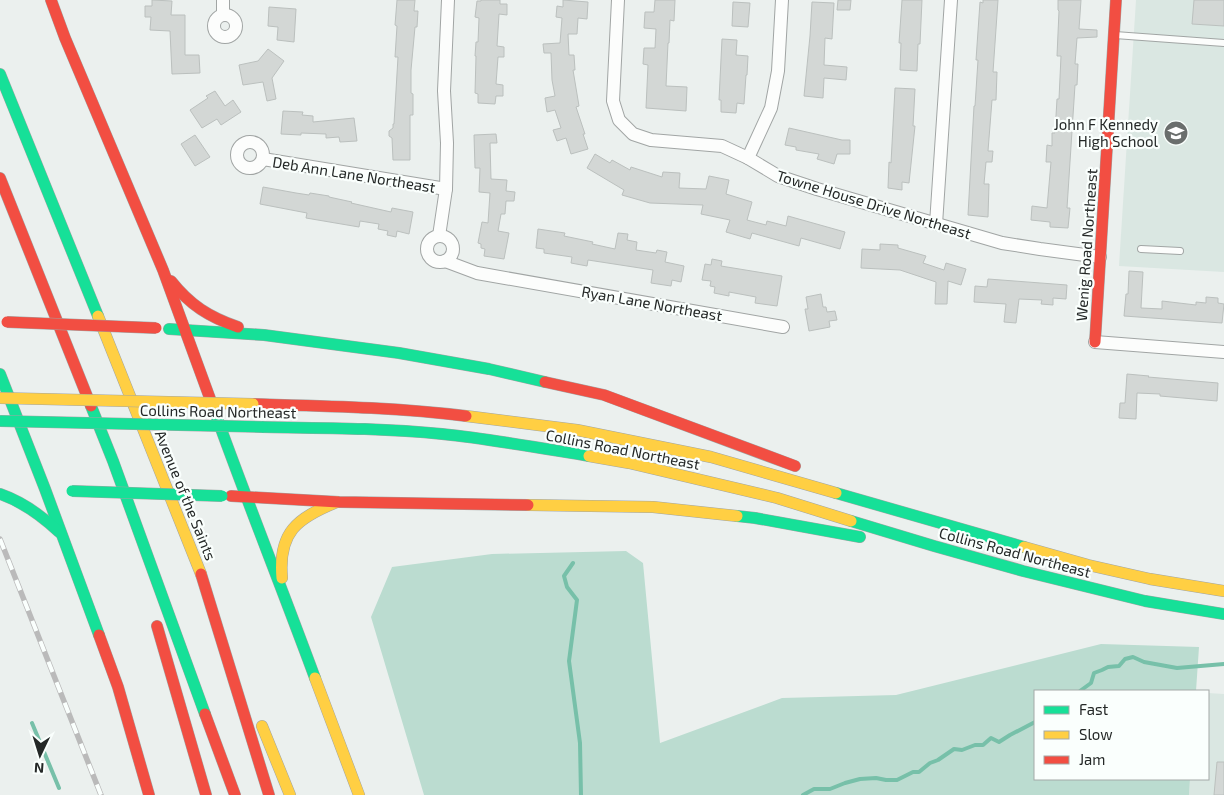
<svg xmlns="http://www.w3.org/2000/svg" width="1224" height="795" viewBox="0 0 1224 795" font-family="'Exo 2',sans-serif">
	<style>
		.built { fill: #dae7e2 }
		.green { fill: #bbdcd0 }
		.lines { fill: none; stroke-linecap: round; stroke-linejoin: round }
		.stream { stroke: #77c0a9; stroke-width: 4 }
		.building { fill: #d3d7d5; stroke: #bbc0be }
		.lane-casing { stroke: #a1a5a4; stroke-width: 8 }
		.street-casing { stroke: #a1a5a4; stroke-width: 14 }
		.fast-casing { stroke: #a1a5a4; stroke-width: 12 }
		.slow-casing { stroke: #a1a5a4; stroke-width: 12 }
		.jam-casing { stroke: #a1a5a4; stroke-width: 12 }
		.lane { stroke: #fcfdfc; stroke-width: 6 }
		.street { stroke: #fcfdfc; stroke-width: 12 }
		.fast { stroke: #16e098; stroke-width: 11 }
		.slow { stroke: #ffcf43; stroke-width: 11 }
		.jam { stroke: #f24e42; stroke-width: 11 }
		.rail-casing { stroke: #bababa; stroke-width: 5.5 }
		.rail { stroke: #fafffd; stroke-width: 4; stroke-dasharray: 11; stroke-linecap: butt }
		.fast-bridge-casing { stroke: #a1a5a4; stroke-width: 12; stroke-linecap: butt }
		.slow-bridge-casing { stroke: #a1a5a4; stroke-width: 12; stroke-linecap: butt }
		.jam-bridge-casing { stroke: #a1a5a4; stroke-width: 12; stroke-linecap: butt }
		.fast-bridge { stroke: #16e098; stroke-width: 11 }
		.slow-bridge { stroke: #ffcf43; stroke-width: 11 }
		.jam-bridge { stroke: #f24e42; stroke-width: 11 }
		.labels { text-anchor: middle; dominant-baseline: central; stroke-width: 4.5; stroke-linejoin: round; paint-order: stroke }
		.poi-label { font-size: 15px; fill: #242827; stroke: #fafffd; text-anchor: end }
		.street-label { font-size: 15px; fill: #242827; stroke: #fafffd }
	</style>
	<rect width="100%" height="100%" fill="#ebf0ee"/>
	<!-- built -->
	<g class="built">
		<polygon points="1136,0 1224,0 1224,272 1119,266"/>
		<polygon points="1208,693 1224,694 1224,795 1189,795 1190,779 1208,779"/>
	</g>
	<!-- green -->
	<polygon class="green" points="626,551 643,563 660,743 782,698 896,695 1101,644 1199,647 1196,691 1035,691 1035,779 1190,779 1189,795 424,795 371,617 392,567 492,554"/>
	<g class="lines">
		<!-- stream -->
		<g class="stream">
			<polyline points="573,563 564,576 567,587 577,600 569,661 580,743 581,795"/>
			<polyline points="1080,691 1091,683 1094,673 1102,670 1108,667 1119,666 1125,659 1133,657 1144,662 1177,668 1224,664"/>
			<polyline points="32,723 59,788"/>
			<polyline points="803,795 814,789 830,789 845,783 860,779 876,778 886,780 897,780 913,772 919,772 930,763 938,760 954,749 962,750 975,745 983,745 991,738 999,742 1010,735 1035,722"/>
		</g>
	</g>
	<!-- building -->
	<g class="building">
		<polygon points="152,0 172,1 171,15 185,15 185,55 199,55 200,73 172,74 170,31 150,30 151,17 145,17 145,6 152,6"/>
		<polygon points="397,0 415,0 414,11 418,11 417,27 415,27 411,70 411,93 413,94 413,115 410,115 410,160 393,160 392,138 389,136 389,131 393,128 393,124 394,124 398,57 395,57 397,26 395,25"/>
		<polygon points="481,0 500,0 500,4 507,4 507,15 499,14 497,46 504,47 504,57 498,57 496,84 503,85 503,96 496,96 495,104 478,103 478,94 475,93 476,56 475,56 476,42 478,42 479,18 475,17 477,1 481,1"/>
		<polygon points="563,0 588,2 587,19 578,18 577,34 568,34 569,55 574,55 575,70 573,70 579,106 576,107 585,134 583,134 588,149 571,154 566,138 557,141 553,130 561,128 555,110 547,112 545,98 555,96 552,80 551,53 544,53 543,44 560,43 562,18 556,17 557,6 563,7"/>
		<polygon points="655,0 675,0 674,21 670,20 669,43 668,43 666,86 687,87 686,111 646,108 648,65 643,64 644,48 655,48 656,29 644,28 645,12 654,12"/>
		<polygon points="838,0 851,0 850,10 837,10"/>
		<polygon points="902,0 922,0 920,44 918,44 917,71 900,70 901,43 899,43"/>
		<polygon points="983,0 998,0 993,72 997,72 996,100 992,100 988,151 993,151 992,162 986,162 984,184 989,184 988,217 968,215 974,106 975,106 978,60 976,60 980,2 983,3"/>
		<polygon points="1058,0 1081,0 1079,29 1097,30 1097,37 1077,38 1075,64 1078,64 1077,85 1075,85 1067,208 1070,208 1068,228 1050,227 1050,222 1031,220 1032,206 1047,208 1051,162 1046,162 1047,145 1052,146 1052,133 1055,133 1057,99 1059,99 1061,56 1057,56 1059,11 1058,10"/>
		<polygon points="1194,0 1224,0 1224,26 1192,24"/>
		<polygon points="733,2 750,3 748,27 732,26"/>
		<polygon points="812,2 834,3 832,39 825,38 824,65 847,67 846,80 824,78 823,98 804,96 810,36"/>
		<polygon points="269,7 296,9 294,42 277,40 278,27 268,26"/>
		<polygon points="722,39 737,40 736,55 748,56 747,75 746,75 744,104 737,103 736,113 721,112 721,100 719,100"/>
		<polygon points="268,49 284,61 272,78 276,99 267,101 263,82 243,85 239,65 258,61"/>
		<polygon points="895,88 915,89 913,126 915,126 909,183 902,182 902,190 888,188 889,162 891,163"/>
		<polygon points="215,91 225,106 233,100 241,112 221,125 217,119 202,128 190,110 208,98 206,96"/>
		<polygon points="283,111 303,112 302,115 313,116 313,122 354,118 357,141 340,142 339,137 326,138 326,134 301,133 301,135 281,134"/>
		<polygon points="789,128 842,140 850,140 850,154 837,154 834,164 817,159 819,154 796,150 796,147 785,145"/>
		<polygon points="496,134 497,143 490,143 491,179 507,180 506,191 515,192 514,201 506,201 505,214 501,214 498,231 509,233 504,259 484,256 485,249 481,248 481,244 478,243 482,222 488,223 490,193 479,192 480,168 475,168 474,135"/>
		<polygon points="195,135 210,157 195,166 181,144"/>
		<polygon points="595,154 610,163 612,160 630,170 631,167 662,177 663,172 680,173 679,188 706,189 709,176 729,180 726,194 752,202 747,220 766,225 767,221 786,226 788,216 845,232 840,249 801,238 799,246 752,233 750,239 726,232 730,220 701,214 703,205 650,203 622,195 624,190 587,168"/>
		<polygon points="263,187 296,193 309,195 310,193 329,196 329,197 352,202 351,203 391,212 392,208 413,212 409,234 397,231 396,237 387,235 388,231 378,229 379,224 360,221 359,227 306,218 307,213 260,204"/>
		<polygon points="538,229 565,233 564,236 593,242 592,244 615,249 618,233 628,234 627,240 637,242 636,250 656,253 657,250 667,252 665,262 684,266 681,282 672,280 671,286 651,283 653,270 588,260 587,266 571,263 572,257 544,253 544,249 536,248"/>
		<polygon points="880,244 898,245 898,248 926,256 923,263 944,270 946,263 966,269 961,285 948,281 947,304 935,304 936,282 900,270 861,268 862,249 880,250"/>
		<polygon points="712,259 722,261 721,266 782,276 777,306 755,303 756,297 729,292 729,296 714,293 715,287 710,286 711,281 702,280 705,264 711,265"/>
		<polygon points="1129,271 1143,272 1141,308 1162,309 1162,301 1196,305 1196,302 1206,303 1206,297 1218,298 1218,303 1224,304 1222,323 1124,316 1126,294 1128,294"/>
		<polygon points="988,279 1067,285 1066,299 1053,298 1053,305 1041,304 1042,300 1019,299 1016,323 1004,322 1006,304 974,302 975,286 987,287"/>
		<polygon points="821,294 823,307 826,307 827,312 835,311 837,320 829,321 830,327 809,331 805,309 808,309 806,297"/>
		<polygon points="1127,374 1149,376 1148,377 1218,383 1217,401 1160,396 1160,394 1137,393 1136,419 1119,418 1120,403 1125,403"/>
		<polygon points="1217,762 1224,762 1224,795 1214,795"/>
	</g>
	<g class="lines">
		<defs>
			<g id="lane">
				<polyline points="1115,35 1224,43"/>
				<polyline points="1141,249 1180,251"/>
			</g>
			<g id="street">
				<polyline points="618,0 613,101 619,120 633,134 651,140 722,146 748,158 778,176 817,189 1002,243 1040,249 1100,257"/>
				<circle cx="225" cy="26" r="11"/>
				<polyline points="223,15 223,0"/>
				<circle cx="250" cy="155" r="13"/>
				<polyline points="748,158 771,108 778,71 782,0"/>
				<polyline points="263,159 446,189"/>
				<polyline points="936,224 951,0"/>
				<polyline points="439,236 446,189 447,143 444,91 448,0"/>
				<circle cx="440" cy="249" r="13"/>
				<polyline points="445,261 477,273 783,327"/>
				<polyline points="1095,342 1224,352"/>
			</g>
			<g id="fast">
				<polyline points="0,74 98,316"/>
				<polyline points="169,329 264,335 399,353 489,369 545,382"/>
				<polyline points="0,374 45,489 99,635"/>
				<path d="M212 404C245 496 281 586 315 678"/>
				<polyline points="91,406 113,461 205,714"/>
				<path d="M262 427C322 428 382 428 442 434 491 439 540 448 589 456"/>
				<polyline points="836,493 1024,547"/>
				<path d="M0 494C23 502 41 515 59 532"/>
				<polyline points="737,516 755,518 860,537"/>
				<polyline points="851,521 934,546 1023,571 1145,601 1224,614"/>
			</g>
			<g id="slow">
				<polyline points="98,316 201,574"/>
				<polyline points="466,416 577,430 711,457 836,493"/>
				<polyline points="589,456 629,463 777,498 851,521"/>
				<polyline points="528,505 653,507 737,516"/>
				<polyline points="1024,547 1088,565 1150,579 1224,591"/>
				<path d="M282 578C278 532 297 518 337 502"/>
				<polyline points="315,678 359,795"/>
				<polyline points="262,726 290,795"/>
			</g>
			<g id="jam">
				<polyline points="51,0 65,38 163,270 212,404"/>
				<polyline points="0,178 91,406"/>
				<path d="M171 281C190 305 209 317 238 327"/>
				<polyline points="1095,342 1116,0"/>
				<polyline points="545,382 604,395 795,466"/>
				<path d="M253 404C324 406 395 407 466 416"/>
				<polyline points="231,496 339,502 528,505"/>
				<polyline points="201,574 269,795"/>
				<polyline points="157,626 206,795"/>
				<polyline points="99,635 118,687 149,795"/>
				<polyline points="205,714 235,795"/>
			</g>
		</defs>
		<!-- lane casing -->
		<use href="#lane" class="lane-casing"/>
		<!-- street casing -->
		<use href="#street" class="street-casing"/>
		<!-- fast casing -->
		<use href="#fast" class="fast-casing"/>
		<!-- slow casing -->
		<use href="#slow" class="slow-casing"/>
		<!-- jam casing -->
		<use href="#jam" class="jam-casing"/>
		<!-- lane -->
		<use href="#lane" class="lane"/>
		<!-- street -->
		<use href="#street" class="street"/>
		<!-- fast -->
		<use href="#fast" class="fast"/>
		<!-- slow -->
		<use href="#slow" class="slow"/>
		<!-- jam -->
		<use href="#jam" class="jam"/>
		<defs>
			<polyline id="rail" points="0,539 101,795"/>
		</defs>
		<!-- rail casing -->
		<use href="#rail" class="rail-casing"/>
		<!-- rail -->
		<use href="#rail" class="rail"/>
		<defs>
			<g id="fast-bridge">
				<polyline points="0,421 262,427"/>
				<polyline points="72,491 222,496"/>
			</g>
			<polyline id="slow-bridge" points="0,398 253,404"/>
			<polyline id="jam-bridge" points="7,322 156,328"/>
		</defs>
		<!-- fast-bridge casing -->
		<use href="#fast-bridge" class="fast-bridge-casing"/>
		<!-- slow-bridge casing -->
		<use href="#slow-bridge" class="slow-bridge-casing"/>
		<!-- jam-bridge casing -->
		<use href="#jam-bridge" class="jam-bridge-casing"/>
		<!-- fast-bridge -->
		<use href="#fast-bridge" class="fast-bridge"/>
		<!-- slow-bridge -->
		<use href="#slow-bridge" class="slow-bridge"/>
		<!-- jam-bridge -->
		<use href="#jam-bridge" class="jam-bridge"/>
	</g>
	<!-- icons -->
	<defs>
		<symbol id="school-disc" viewBox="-11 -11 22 22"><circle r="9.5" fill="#6a6e6d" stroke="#fafffd"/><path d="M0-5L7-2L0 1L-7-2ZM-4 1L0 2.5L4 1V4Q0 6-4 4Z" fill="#fff"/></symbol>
	</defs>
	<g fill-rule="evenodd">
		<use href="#school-disc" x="1162" y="119" width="28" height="28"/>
	</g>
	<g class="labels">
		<!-- poi labels -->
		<g class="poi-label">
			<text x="1158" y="124">John F Kennedy<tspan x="1158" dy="17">High School</tspan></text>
		</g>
		<!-- street labels -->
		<g class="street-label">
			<text transform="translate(354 174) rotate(9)">Deb Ann Lane Northeast</text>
			<text transform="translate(874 204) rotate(17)">Towne House Drive Northeast</text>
			<text transform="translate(1086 245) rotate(-86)">Wenig Road Northeast</text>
			<text transform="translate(652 303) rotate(10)">Ryan Lane Northeast</text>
			<text transform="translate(218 411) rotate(1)">Collins Road Northeast</text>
			<text transform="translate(623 449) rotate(11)">Collins Road Northeast</text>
			<text transform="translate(186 495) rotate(68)">Avenue of the Saints</text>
			<text transform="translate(1015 552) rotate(15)">Collins Road Northeast</text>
		</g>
	</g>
	<!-- legend -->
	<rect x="1034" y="690" width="175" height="90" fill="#fafffd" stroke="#a4a9a7"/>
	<rect x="1044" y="706" width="25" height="8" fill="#16e098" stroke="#a4a9a7"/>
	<text x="1079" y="715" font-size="15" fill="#242827">Fast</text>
	<rect x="1044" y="731" width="25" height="8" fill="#ffcf43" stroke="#a4a9a7"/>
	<text x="1079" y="740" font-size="15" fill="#242827">Slow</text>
	<rect x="1044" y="756" width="25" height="8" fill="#f24e42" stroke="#a4a9a7"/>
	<text x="1079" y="765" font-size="15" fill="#242827">Jam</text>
	<!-- north arrow -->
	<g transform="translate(40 755) rotate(184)" stroke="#fafffd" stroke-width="4" paint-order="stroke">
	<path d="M0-4L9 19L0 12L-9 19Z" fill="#242827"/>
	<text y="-8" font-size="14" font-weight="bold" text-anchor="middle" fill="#242827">N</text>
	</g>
</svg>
